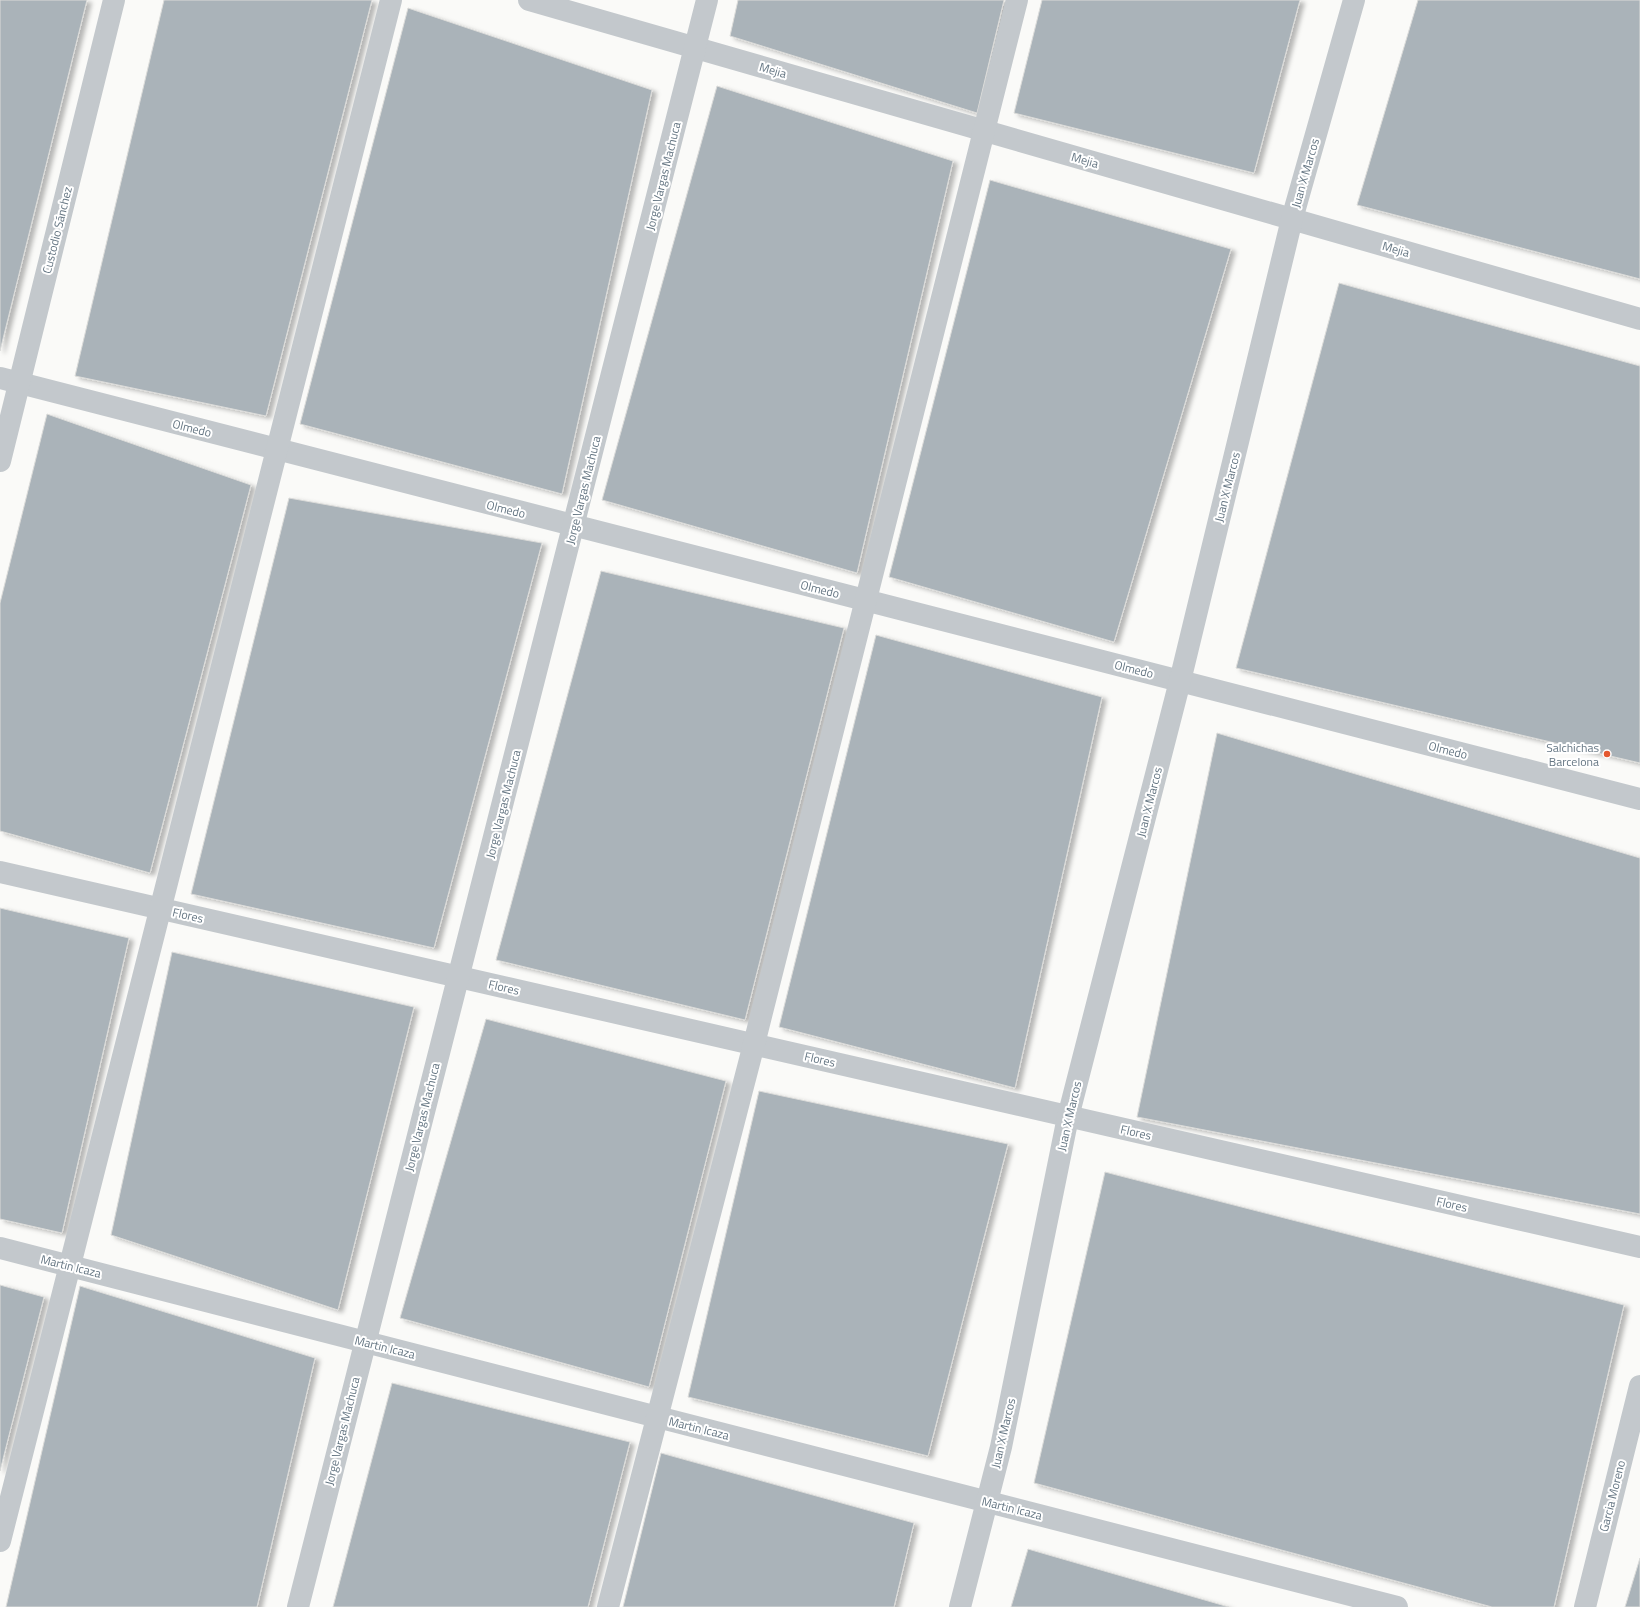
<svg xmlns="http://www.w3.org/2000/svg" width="1640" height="1607" viewBox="0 0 1640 1607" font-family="'Titillium Web',sans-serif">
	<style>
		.building { fill: #aab3b9; stroke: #dcdcda; filter: url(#shadow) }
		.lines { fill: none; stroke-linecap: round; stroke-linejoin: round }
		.minor { stroke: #c3c8cc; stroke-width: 22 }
		.poi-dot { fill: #e4572e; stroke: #fff; stroke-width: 1.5 }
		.labels { text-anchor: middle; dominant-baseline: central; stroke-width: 4; stroke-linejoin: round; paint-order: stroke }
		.street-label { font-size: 12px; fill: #657683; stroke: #fff }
		.poi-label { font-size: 12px; fill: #657683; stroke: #fff; text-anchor: end }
	</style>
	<defs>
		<filter id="shadow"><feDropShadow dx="4.5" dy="2.5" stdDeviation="2" flood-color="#0004"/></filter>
	</defs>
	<rect width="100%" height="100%" fill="#fafaf8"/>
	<!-- building -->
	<g class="building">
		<polygon points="0,0 87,0 0,351"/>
		<polygon points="164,0 372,0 266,416 75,376"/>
		<polygon points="738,0 1004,0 977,113 730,36"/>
		<polygon points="1042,0 1300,0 1254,173 1014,113"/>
		<polygon points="1418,0 1640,0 1640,279 1357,205"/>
		<polygon points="408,8 652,90 562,494 300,424"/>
		<polygon points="717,86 953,161 857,573 602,500"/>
		<polygon points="990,180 1231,249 1114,642 889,577"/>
		<polygon points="1339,283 1640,366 1640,763 1236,668"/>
		<polygon points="47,414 251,485 150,873 0,831 0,603"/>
		<polygon points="289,498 542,543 434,948 191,894"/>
		<polygon points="601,571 844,628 745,1020 496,960"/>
		<polygon points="876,635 1102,697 1015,1088 779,1027"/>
		<polygon points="1217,733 1640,858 1640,1214 1137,1117"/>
		<polygon points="0,908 129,938 62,1233 0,1219"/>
		<polygon points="172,952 414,1007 338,1310 111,1235"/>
		<polygon points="486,1019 726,1081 649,1387 400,1318"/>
		<polygon points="759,1091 1008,1144 928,1456 688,1397"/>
		<polygon points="1105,1172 1624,1305 1554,1607 1492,1607 1034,1483"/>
		<polygon points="0,1285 44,1297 0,1471"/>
		<polygon points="80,1286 315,1358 257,1607 6,1607"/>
		<polygon points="392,1383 630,1442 588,1607 333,1607"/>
		<polygon points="661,1453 914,1523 894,1607 623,1607"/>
		<polygon points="1028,1549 1229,1607 1011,1607"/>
		<polygon points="1640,1558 1640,1607 1625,1607"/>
	</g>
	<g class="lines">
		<!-- minor -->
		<g class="minor">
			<polyline points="529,0 1640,319"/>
			<polyline points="0,378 1640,799"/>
			<polyline points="0,461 114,0"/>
			<polyline points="0,872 1640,1247"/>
			<polyline points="0,1248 1397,1607"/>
			<polyline points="0,1541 391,0"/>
			<polyline points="298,1607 707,0"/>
			<polyline points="608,1607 754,1044 1017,0"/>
			<polyline points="960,1607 1001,1447 1068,1117 1180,681 1292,219 1354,0"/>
			<polyline points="1585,1607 1640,1386"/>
		</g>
	</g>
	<!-- markers -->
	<circle class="poi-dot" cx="1607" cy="754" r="4"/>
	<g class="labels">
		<!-- street labels -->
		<g class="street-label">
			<text transform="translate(773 70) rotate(16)">Mejia</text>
			<text transform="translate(1085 160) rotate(16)">Mejia</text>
			<text transform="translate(1305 173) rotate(-74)">Juan X Marcos</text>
			<text transform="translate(663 176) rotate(-76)">Jorge Vargas Machuca</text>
			<text transform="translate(57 230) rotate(-76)">Custodio Sánchez</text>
			<text transform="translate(1396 249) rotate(16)">Mejia</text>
			<text transform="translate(192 428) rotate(14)">Olmedo</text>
			<text transform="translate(1227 487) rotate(-76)">Juan X Marcos</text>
			<text transform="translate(583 490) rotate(-76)">Jorge Vargas Machuca</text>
			<text transform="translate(506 509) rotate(14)">Olmedo</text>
			<text transform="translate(820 589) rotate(14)">Olmedo</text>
			<text transform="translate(1134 669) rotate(14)">Olmedo</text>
			<text transform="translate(1448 750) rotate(14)">Olmedo</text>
			<text transform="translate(1149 802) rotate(-76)">Juan X Marcos</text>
			<text transform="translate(503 804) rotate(-76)">Jorge Vargas Machuca</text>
			<text transform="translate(188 915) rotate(13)">Flores</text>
			<text transform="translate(504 987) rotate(13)">Flores</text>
			<text transform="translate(820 1059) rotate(13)">Flores</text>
			<text transform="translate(1069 1116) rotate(-77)">Juan X Marcos</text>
			<text transform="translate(422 1117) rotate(-76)">Jorge Vargas Machuca</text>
			<text transform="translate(1136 1132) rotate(13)">Flores</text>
			<text transform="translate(1452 1204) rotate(13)">Flores</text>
			<text transform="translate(71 1266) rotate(14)">Martin Icaza</text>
			<text transform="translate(385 1347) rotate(14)">Martin Icaza</text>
			<text transform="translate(699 1428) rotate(14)">Martin Icaza</text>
			<text transform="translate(342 1431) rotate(-76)">Jorge Vargas Machuca</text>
			<text transform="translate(1003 1433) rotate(-77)">Juan X Marcos</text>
			<text transform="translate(1612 1496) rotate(-76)">Garcia Moreno</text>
			<text transform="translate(1012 1508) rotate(14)">Martin Icaza</text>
		</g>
		<!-- poi labels -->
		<g class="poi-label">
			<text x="1599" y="747">Salchichas<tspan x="1599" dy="14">Barcelona</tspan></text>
		</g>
	</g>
</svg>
